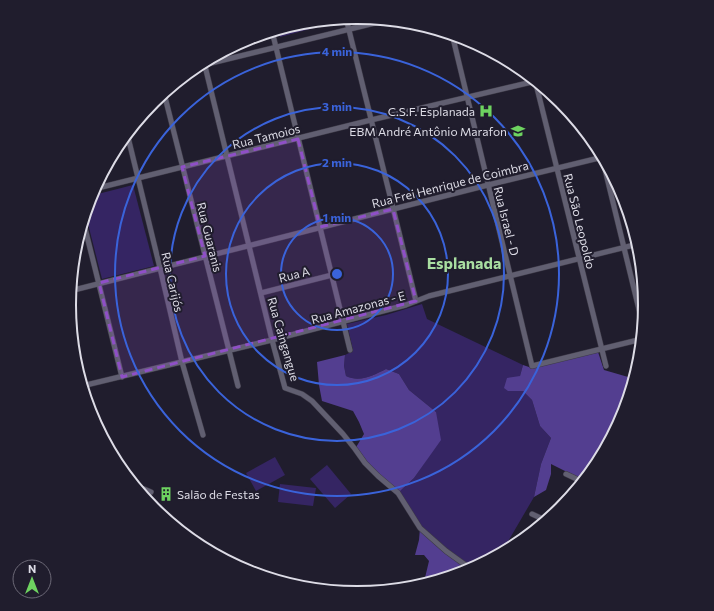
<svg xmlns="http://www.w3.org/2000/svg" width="714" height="611" viewBox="0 0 714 611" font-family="Commissioner,sans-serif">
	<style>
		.green { fill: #352563 }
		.forest { fill: #533e90 }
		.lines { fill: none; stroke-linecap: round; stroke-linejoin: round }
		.minor-casing { stroke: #3d3a47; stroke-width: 6 }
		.minor { stroke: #615f71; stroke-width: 5 }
		.marked { fill: #8f4fc7; fill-opacity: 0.2; stroke: #8f4fc7; stroke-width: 3; stroke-dasharray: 8 5; stroke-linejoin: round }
		.ring { fill: none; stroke: #3a63da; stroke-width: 2 }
		.labels { text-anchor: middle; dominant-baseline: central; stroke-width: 4; stroke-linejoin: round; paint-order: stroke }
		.poi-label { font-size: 12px; fill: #dddce6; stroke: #201d2d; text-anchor: end }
		.street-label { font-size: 12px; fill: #dddce6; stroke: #201d2d }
		.district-label { font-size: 16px; font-weight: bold; fill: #a9dea1; stroke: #201d2d }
		.rim { fill: none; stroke: #dddce6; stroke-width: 2 }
		.centre { fill: #3a63da; stroke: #201d2d; stroke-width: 2 }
		.ring-label { font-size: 12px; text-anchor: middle; font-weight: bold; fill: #3a63da; stroke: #201d2d; stroke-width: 4; stroke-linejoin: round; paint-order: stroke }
	</style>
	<rect width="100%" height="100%" fill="#201d2d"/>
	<!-- green -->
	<g class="green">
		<polygon points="319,21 321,26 280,37 278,29 301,23"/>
		<polygon points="133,185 154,266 102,279 85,212 90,196"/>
		<path d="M422 304 427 319 523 365 520 376 508 391H523L532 400 540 426 551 438 541 464 534 497 506 545 507 548 504 552 473 569 420 528 398 493 414 478 427 459 436 412 409 390 399 374 386 369C374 375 360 383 346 376L344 366 345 355 353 351 352 346 347 324 386 315Z"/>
		<polygon points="275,457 285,475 256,491 246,473"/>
		<polygon points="327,465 351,494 335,508 310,479"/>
		<polygon points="280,484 316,488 313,506 278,502"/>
	</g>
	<!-- forest -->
	<g class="forest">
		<polygon points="598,352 604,370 635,379 623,416 597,466 586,466 583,480 551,464 551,474 546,490 534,497 541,464 551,438 540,426 532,400 523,391 508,391 504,388 507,378 520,376 523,365 532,368"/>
		<path d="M345 355 344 366 346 376C360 383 374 375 386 369L399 374 409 390 436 412 441 440 414 478 398 493 378 476 355 449 364 434 359 422 353 411 322 401 319 385 317 362Z"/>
		<polygon points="420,528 473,569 467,572 425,585 424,582 429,561 424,555 415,555 419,540"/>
	</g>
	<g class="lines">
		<defs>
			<g id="minor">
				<polyline points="346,18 416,301"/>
				<polyline points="272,31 350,350"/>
				<polyline points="452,34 532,366 642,339"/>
				<polyline points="204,62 272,340 285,388 302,394 312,401 343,434 355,449 365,463 378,476 398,493 420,528 446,551 464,564 473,569"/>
				<polyline points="195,67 387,20"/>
				<polyline points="535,80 606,366"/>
				<polyline points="164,93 238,386"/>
				<polyline points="127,133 160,268 182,362 203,435"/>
				<polyline points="601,153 643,326"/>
				<polyline points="94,189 371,120 536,81"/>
				<polyline points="83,220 122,377"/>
				<polyline points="70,291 488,185 603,157"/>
				<polyline points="261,293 332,275"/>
				<polyline points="82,386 272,340 406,305 429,296 638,244"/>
				<polyline points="566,474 583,482"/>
				<polyline points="136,489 144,489 151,492"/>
				<polyline points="532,514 547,521"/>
			</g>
		</defs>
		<!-- minor casing -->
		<use href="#minor" class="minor-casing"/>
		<!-- minor -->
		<use href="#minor" class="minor"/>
	</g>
	<!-- marked area -->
	<path class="marked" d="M298 139 320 227 393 209 416 301 122 377 99 283 205 256 182 167Z"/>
	<!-- distance rings -->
	<g class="ring">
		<circle cx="337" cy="274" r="56"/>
		<circle cx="337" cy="274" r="111"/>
		<circle cx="337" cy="274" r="167"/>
		<circle cx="337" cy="274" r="222"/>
	</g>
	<!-- icons -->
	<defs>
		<symbol id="hospital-bare" viewBox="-9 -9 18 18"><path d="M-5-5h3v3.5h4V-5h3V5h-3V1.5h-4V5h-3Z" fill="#6ed360" stroke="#201d2d" stroke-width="2.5" paint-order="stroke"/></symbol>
		<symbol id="school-bare" viewBox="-9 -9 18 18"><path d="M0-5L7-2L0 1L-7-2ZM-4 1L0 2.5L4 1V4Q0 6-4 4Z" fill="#6ed360" stroke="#201d2d" stroke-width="2.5" paint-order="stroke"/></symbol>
		<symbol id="building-bare" viewBox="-9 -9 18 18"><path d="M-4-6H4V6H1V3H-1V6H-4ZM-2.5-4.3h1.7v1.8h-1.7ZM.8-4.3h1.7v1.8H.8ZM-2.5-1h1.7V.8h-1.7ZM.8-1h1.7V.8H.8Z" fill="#6ed360" stroke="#201d2d" stroke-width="2.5" paint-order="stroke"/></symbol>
	</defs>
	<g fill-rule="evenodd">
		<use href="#hospital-bare" x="476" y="101" width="20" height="20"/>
		<use href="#school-bare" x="508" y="121" width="20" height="20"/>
		<use href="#building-bare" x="156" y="484" width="20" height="20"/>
	</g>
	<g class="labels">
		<!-- poi labels -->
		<g class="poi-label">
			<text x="475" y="111">C.S.F. Esplanada</text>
			<text x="507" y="131">EBM André Antônio Marafon</text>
			<text x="177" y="494" text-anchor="start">Salão de Festas</text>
		</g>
		<!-- street labels -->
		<g class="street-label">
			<text transform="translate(266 136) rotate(-14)">Rua Tamoios</text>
			<text transform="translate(450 184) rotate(-14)">Rua Frei Henrique de Coimbra</text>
			<text transform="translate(507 221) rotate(76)">Rua Israel - D</text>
			<text transform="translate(580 221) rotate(76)">Rua São Leopoldo</text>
			<text transform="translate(210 237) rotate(76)">Rua Guaranis</text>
			<text transform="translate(294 274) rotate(-14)">Rua A</text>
			<text transform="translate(173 282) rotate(77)">Rua Carijós</text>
			<text transform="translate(358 307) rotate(-15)">Rua Amazonas - E</text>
			<text transform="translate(284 339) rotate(74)">Rua Caingangue</text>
		</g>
		<!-- district labels -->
		<g class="district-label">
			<text x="464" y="262">Esplanada</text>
		</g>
	</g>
	<!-- crop -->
	<path d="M0 0H714V611H0ZM76 305a281 281 0 1 1 562 0a281 281 0 1 1-562 0Z" fill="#201d2d" fill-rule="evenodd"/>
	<path class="rim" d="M76 305a281 281 0 1 1 562 0a281 281 0 1 1-562 0Z"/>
	<circle cx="337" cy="274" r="6" class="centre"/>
	<g class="ring-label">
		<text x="337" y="56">4 min</text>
		<text x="337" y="111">3 min</text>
		<text x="337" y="167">2 min</text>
		<text x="337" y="222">1 min</text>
	</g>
	<!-- north arrow -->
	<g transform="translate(32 579)"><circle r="19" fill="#201d2d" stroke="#6c6977"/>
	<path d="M0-3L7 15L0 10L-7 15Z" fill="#6ed360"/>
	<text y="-6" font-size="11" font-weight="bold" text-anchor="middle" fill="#dddce6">N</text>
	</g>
</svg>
